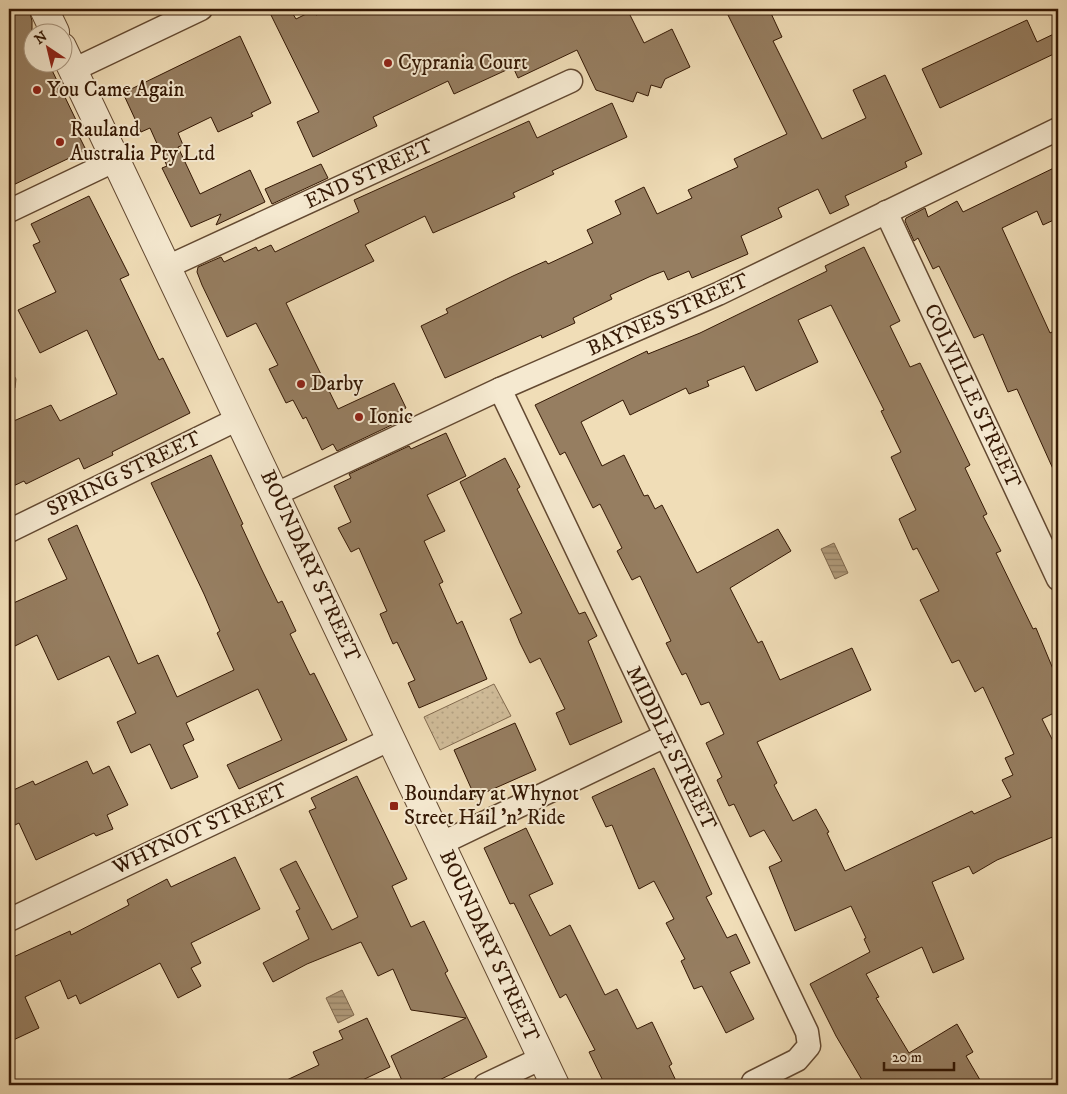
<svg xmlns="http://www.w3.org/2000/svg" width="1067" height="1094" viewBox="0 0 1067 1094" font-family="'IM FELL DW Pica',serif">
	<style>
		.grass { fill: url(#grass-dots); stroke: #826a4e }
		.water { fill: url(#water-rules); stroke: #7e664b }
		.building { fill: #967e61; stroke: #341804; fill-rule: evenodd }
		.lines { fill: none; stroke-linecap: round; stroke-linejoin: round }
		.minor-casing { stroke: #634931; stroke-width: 25 }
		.tertiary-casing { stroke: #634931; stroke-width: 30 }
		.minor { stroke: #f5e9d0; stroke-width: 22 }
		.tertiary { stroke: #f5e9d0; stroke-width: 28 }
		.poi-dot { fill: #8f2418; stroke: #f5e9d0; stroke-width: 2 }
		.labels { text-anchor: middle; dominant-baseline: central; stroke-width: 4; stroke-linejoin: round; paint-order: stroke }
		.poi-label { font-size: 21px; fill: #341804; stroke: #f5e9d0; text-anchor: start }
		.street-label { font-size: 21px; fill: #341804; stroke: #f5e9d0 }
	</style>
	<defs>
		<pattern id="grass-dots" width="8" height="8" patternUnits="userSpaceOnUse" patternTransform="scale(1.25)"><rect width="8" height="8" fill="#d0bc99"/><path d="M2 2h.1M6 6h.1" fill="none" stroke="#b3a182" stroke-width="1.8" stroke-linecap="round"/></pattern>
		<pattern id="water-rules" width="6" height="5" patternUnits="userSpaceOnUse" patternTransform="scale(1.25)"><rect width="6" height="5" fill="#b09a7a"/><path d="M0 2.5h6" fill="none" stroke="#907d62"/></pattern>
	</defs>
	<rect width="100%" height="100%" fill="#f0ddb7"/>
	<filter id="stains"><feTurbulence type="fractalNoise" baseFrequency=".004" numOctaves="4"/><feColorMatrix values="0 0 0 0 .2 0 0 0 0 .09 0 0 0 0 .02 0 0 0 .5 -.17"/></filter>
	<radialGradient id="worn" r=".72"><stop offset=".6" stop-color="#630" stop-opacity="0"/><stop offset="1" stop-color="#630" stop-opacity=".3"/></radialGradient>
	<!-- grass -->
	<polygon class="grass" points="494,684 511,716 440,750 424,717"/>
	<!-- water -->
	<g class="water">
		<polygon points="9,367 16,379 15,388 9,392"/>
		<polygon points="834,543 848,573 835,579 821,549"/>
		<polygon points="342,990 354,1015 338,1023 326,998"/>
	</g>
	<!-- building -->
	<g class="building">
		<polygon points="9,9 29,9 32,21 32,62 49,64 76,120 72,122 86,150 9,187"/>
		<polygon points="268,9 290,9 296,19 314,10 316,15 330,9 627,9 644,43 672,29 690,67 665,79 661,88 651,85 648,96 637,92 633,102 596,90 577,50 518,78 513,67 454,94 448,81 373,117 377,126 313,157 297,122 319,112"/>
		<polygon points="725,9 769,9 782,37 773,41 822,139 866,118 853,90 885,75 922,154 905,162 907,167 845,196 849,205 830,214 818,189 778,208 782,217 741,236 748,254 692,278 689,271 668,280 664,271 651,276 610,295 612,299 573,318 575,323 542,338 541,335 445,378 421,326 448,313 446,309 513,276 546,261 548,264 593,243 587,230 621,214 615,201 644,187 657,214 692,198 688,190 738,167 734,159 787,134"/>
		<polygon points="1027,20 1037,42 1058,32 1058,52 940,108 922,69"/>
		<polygon points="240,36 271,103 251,113 253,116 218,132 211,117 178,133 183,145 178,147 200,194 250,170 265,202 216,225 221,214 191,227 162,168 167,166 150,128 141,132 123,93"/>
		<polygon points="612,103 627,137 552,171 554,174 513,193 515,197 433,233 425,216 365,245 374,261 286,303 338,409 394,383 406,408 394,414 398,422 337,451 333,444 322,450 306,417 303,419 293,400 286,403 269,369 278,365 256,323 227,337 202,285 197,272 198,267 221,257 224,262 256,247 258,251 271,245 275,252 359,212 354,200 529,121 537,138"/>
		<polygon points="321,164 328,178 272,204 265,189"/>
		<polygon points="1058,166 1058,218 1043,225 1037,211 1002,228 1050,333 1058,329 1058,480 1017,389 1008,392 983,334 974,338 939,266 933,269 918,238 914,241 905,221 906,218 925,208 928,217 957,201 963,212"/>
		<polygon points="89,196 129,275 120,279 159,360 163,358 190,413 112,452 113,455 84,469 79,458 26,484 24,481 9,488 9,423 51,405 60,421 117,394 87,330 40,353 18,310 56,292 33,245 40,242 31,224"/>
		<path d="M864 247 900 321 890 326 910 367 920 363 952 428 970 465 965 468 987 514 983 516 1001 551 996 553 1033 629 1036 628 1058 681V711L1042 719 1058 751V828L1053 831 1055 836 997 860 973 874 969 866 932 882 964 959 933 973 922 947 866 974 879 997 876 998 909 1053 957 1024 973 1052 966 1056 983 1085H865L836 1036 810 984 870 952 864 939 866 938 851 906 795 931 769 867 782 861 764 830 750 837 734 804 729 806 717 780 722 777 706 743 724 734 709 702 701 705 686 673 682 675 666 643 671 641 640 576 632 580 617 551 622 548 600 504 593 508 565 452 560 455 535 405 647 351 648 354 700 333 827 271 825 266ZM831 305 884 410 881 411 901 452 891 457 916 510 899 519 913 550 917 548 939 591 920 600 952 663 959 660 975 692 983 687 1014 754 1005 758 1013 775 1002 780 1011 797 974 814 972 811 845 871 827 833 829 832 816 809 793 821 774 785 777 783 757 742 871 690 852 648 780 680 762 641 758 643 730 588 791 551 778 529 697 573 662 505 655 509 648 495 644 496 624 455 602 466 581 422 623 400 630 415 686 388 689 394 709 386 707 381 744 366 756 391 818 362 798 320Z"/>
		<polygon points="446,433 466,476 427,495 445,531 424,541 443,582 439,584 457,624 462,621 487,679 419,708 408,683 415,680 397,642 393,644 380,614 387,611 359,548 351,552 338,528 351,522 334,486 351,478 349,474 409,446 411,449"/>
		<polygon points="211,455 243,524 241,525 261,568 278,603 282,601 296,631 290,634 310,675 314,673 347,740 239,789 227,765 282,740 258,689 186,723 194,740 183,745 198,777 171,789 150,744 131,753 117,722 136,713 109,656 58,680 37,635 9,649 9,605 67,579 48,539 77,525 138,664 158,655 177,697 234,670 217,633 220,631 204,594 151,483"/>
		<polygon points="505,458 520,487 517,489 579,614 585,612 597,636 588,641 622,722 570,745 556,713 565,709 540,658 530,663 520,643 510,619 522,613 460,482"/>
		<polygon points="515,723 536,770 475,797 454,750"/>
		<polygon points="87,761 93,774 109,766 128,805 107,815 113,829 96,836 94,833 36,860 19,823 9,828 9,792 33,781 35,785"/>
		<polygon points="654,768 712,894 706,897 727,938 736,934 750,963 730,972 754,1019 726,1033 702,986 694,989 681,961 685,959 666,923 674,919 654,881 639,889 612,825 606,827 592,797"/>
		<polygon points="357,776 407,879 392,886 411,927 424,921 448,971 445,973 487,1057 429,1085 404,1085 391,1056 466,1018 411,1010 393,969 378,976 361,942 307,964 273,982 263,963 309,939 296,911 300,909 280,869 296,861 332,930 358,917 309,811 316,808 311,798"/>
		<polygon points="526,828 553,884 529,895 550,936 570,925 605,995 617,989 637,1029 652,1022 672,1064 669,1066 678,1085 605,1085 589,1052 595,1050 566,994 560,998 514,903 510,904 484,848"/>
		<polygon points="235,857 260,909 191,943 201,963 191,968 201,986 178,998 160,963 80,1004 76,995 68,999 60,980 25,997 39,1028 9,1042 9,959 70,931 71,935 129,905 127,900 167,879 171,887"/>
		<polygon points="367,1018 390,1067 352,1085 276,1085 319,1065 313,1052 343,1039 339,1031"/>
	</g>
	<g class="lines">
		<defs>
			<g id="minor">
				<polyline points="73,70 201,9"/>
				<polyline points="9,211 116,160"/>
				<polyline points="886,212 1058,579"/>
				<polyline points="167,267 571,81"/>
				<polyline points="500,389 807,1032 809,1046 797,1060 753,1082"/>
				<polyline points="276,494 500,389 718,294 1058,129"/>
				<polyline points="9,531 240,418"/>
				<polyline points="440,844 665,736"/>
				<polyline points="9,920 391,739"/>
				<polyline points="485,1085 542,1058"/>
			</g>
			<g id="tertiary">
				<polyline points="44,9 55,32"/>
				<polyline points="62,47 555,1085"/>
			</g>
		</defs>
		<!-- minor casing -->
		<use href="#minor" class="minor-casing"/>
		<!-- tertiary casing -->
		<use href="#tertiary" class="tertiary-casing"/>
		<!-- minor -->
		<use href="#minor" class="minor"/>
		<!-- tertiary -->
		<use href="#tertiary" class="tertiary"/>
	</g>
	<!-- markers -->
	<g class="poi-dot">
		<circle cx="388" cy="63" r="5"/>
		<circle cx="37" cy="90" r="5"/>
		<circle cx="60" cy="142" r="5"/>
		<circle cx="301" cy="384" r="5"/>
		<circle cx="359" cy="417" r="5"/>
		<rect x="389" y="801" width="10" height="10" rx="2.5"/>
	</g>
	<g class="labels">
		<!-- poi labels -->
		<g class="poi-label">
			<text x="398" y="63">Cyprania Court</text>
			<text x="47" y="90">You Came Again</text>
			<text x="70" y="130">Rauland<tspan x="70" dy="24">Australia Pty Ltd</tspan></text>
			<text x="311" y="384">Darby</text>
			<text x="369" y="417">Ionic</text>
			<text x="404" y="794">Boundary at Whynot<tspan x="404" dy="24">Street Hail 'n' Ride</tspan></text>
		</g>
		<!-- street labels -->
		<g class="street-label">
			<text transform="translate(369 174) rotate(-25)">END STREET</text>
			<text transform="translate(668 315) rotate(-24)">BAYNES STREET</text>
			<text transform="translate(972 396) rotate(65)">COLVILLE STREET</text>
			<text transform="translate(124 474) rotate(-26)">SPRING STREET</text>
			<text transform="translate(310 566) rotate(65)">BOUNDARY STREET</text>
			<text transform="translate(671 748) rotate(64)">MIDDLE STREET</text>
			<text transform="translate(200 829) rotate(-25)">WHYNOT STREET</text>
			<text transform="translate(489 946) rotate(65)">BOUNDARY STREET</text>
		</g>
	</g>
	<!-- margin -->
	<rect width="1067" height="1094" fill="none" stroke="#f0ddb7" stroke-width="30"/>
	<rect x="10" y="10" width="1047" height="1074" fill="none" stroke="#341804" stroke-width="2.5"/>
	<rect x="15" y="15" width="1037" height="1064" fill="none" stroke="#341804"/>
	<!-- north arrow -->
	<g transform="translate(48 48) rotate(325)"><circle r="24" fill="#f5e9d0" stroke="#a8957e"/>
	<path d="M0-4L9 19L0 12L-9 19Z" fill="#8f2418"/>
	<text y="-8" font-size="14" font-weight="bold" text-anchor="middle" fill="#341804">N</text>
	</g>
	<!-- scale -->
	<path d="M884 1062v8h70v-8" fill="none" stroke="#341804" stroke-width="2.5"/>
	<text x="892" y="1062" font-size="15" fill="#341804" stroke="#f5e9d0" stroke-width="4" paint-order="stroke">20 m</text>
	<rect width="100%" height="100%" filter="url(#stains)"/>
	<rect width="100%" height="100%" fill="url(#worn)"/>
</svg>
